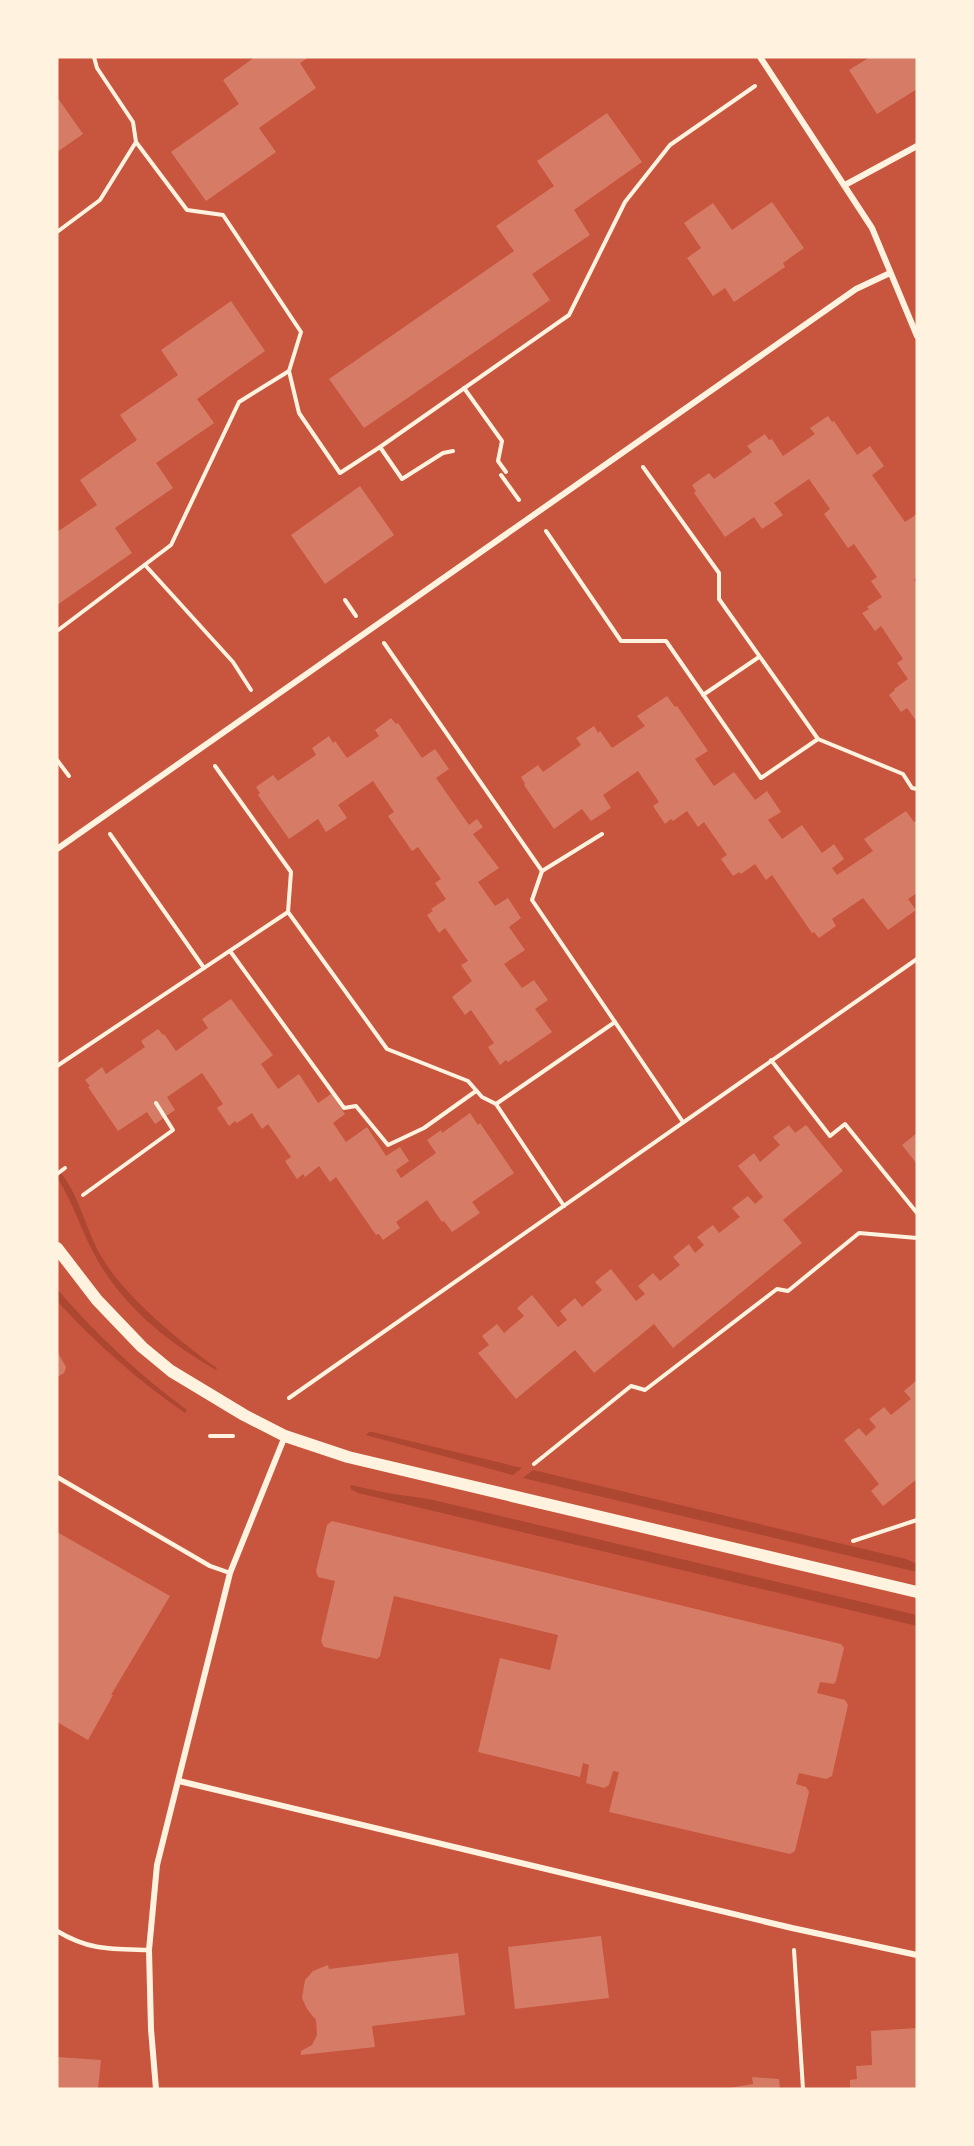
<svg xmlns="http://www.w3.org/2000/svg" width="974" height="2146" viewBox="0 0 974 2146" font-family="'Public Sans',sans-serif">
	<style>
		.green { fill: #ae4732 }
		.building { fill: #d67c66 }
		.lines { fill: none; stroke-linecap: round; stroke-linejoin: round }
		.path { stroke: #fff3e0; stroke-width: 4 }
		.service { stroke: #fff3e0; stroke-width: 4.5 }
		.minor { stroke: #fff3e0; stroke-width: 6 }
		.secondary { stroke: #fff3e0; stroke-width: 12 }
	</style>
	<rect width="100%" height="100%" fill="#c8553d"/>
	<!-- green -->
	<g class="green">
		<path d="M61 1173C80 1197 86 1230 101 1256 124 1296 180 1342 217 1368L216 1370C168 1342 126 1309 98 1261 82 1234 74 1204 57 1177V1175Z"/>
		<path d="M57 1289C96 1334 139 1375 187 1410L185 1413C138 1380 96 1344 57 1301Z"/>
		<polygon points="369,1432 372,1432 522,1468 513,1475 366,1435"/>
		<polygon points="533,1470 906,1559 917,1564 917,1572 523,1478"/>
		<polygon points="350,1485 387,1493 429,1499 917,1615 917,1626 358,1493 351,1489"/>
	</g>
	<!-- building -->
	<g class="building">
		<polygon points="255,57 309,57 300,63 316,88 259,128 276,152 206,201 171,152 239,104 223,80"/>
		<polygon points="870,57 917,57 917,89 877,114 849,70"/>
		<polygon points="57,97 83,134 57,152"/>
		<polygon points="607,113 642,162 574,210 590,235 532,274 550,300 364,428 329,379 514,251 496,226 554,186 537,161"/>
		<polygon points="772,202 804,248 783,263 785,267 734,302 725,288 713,296 687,258 701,248 684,223 713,203 732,230"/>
		<polygon points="231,301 265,351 197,399 214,423 156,463 173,488 115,528 132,553 57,605 57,532 97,505 80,480 137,440 120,415 178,375 161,350"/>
		<polygon points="828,416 832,422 834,421 857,455 870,446 884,466 872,475 905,522 917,514 917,578 914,580 917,584 917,722 907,708 901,712 889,695 895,690 894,689 908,679 897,663 903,659 881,626 875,631 862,613 869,609 867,607 882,597 871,581 877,577 854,544 848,548 824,514 830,509 809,479 774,503 783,515 762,529 754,517 725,537 694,493 696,491 692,485 709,473 714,479 752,452 747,446 765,434 769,440 772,439 783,456 815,434 810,428"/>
		<polygon points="360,486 394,535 325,584 291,535"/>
		<polygon points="667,696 675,707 677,706 708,751 695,759 714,786 734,772 755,800 767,791 781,812 768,820 782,839 802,825 822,853 834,844 844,859 832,868 837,875 873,851 864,839 906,811 914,822 915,821 917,823 917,893 908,899 916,910 888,930 863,898 832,919 836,926 819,938 814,932 812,933 772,875 766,880 755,864 741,874 739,872 733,876 721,859 727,855 704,822 698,827 687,811 673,821 671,819 665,824 653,806 659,802 638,771 603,795 611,808 591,821 582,809 554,829 524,785 525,784 521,777 538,765 543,772 581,745 576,738 594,726 598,733 600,731 612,748 645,726 637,716"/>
		<polygon points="391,718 396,724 398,723 422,758 435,749 449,769 436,778 469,825 477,819 483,827 473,834 499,868 478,882 495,906 508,898 521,918 509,927 525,950 504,964 522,988 534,980 548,1000 535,1009 552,1032 508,1062 506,1060 500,1065 488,1047 494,1043 471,1010 465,1015 452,997 472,981 461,965 468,961 445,928 439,933 427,915 433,911 431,909 446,899 435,883 441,879 418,847 412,851 388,816 394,812 373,781 338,805 347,818 326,832 318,819 289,839 258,795 260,793 256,787 273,775 278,781 316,755 312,748 329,736 333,743 335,741 347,758 379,736 375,730"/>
		<polygon points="231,999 273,1055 261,1064 278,1089 299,1074 318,1103 331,1094 345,1114 333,1123 346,1142 367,1127 386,1156 400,1147 409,1161 396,1170 401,1178 436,1153 427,1140 441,1130 442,1133 470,1113 478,1125 480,1123 514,1173 472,1202 480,1213 452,1232 444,1221 442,1222 427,1200 396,1222 400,1228 383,1240 379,1234 376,1235 336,1177 330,1182 319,1166 305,1177 303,1174 297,1179 285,1161 291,1157 268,1124 262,1129 252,1113 237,1123 235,1121 229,1126 217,1108 223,1104 202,1073 167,1097 175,1110 155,1124 147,1112 118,1131 88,1087 90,1086 85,1080 102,1067 106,1074 145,1047 141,1041 158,1029 163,1035 164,1034 176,1051 208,1028 202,1019"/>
		<polygon points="789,1125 795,1133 806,1125 843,1171 783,1220 802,1243 673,1348 654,1324 594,1373 575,1350 516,1399 478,1353 489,1345 482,1336 497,1324 504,1333 524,1316 517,1308 532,1295 558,1327 567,1320 560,1311 575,1298 582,1307 602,1290 595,1282 611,1269 636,1301 645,1294 638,1286 653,1273 660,1281 680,1265 673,1257 689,1244 695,1253 704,1245 697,1237 713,1225 719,1233 740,1217 732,1208 748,1196 755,1204 763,1197 738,1166 754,1153 760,1162 780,1145 773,1137"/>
		<polygon points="917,1133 917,1164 902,1145"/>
		<polygon points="57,1351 66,1367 64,1373 57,1377"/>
		<polygon points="917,1380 917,1479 883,1506 871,1491 879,1484 844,1440 859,1428 866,1436 876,1427 869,1419 884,1407 891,1415 911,1399 904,1391"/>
		<polygon points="332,1521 841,1644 844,1648 836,1681 834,1684 820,1682 817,1693 845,1700 848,1705 832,1776 826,1779 799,1773 796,1784 806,1787 809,1792 795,1851 790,1854 609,1812 619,1772 613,1771 609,1785 604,1788 586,1783 589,1765 583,1763 580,1777 478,1752 500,1658 550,1670 558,1635 394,1596 380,1656 377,1659 324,1647 321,1641 335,1581 318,1577 316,1571 327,1525"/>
		<polygon points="57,1532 170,1596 111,1695 113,1695 88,1740 57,1722"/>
		<polygon points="601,1936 609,1998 515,2009 508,1947"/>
		<polygon points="458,1953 465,2015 372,2026 375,2047 301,2055 301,2051 312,2045 317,2035 316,2020 307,2009 302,1998 305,1980 313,1971 328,1965 329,1969"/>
		<polygon points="917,2028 917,2089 850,2089 850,2080 857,2079 856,2066 872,2065 871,2031"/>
		<polygon points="57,2057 101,2060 98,2089 57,2089"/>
		<polygon points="752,2077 779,2079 780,2089 723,2089 753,2084"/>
	</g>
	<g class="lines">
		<!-- path -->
		<g class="path">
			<polyline points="94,57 97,68 133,122 136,142 187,210 223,215 301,332 289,371 299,413 340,473 380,447 402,479 443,453 453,451"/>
			<polyline points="57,232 100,200 136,142"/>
			<polyline points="464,388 502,441 498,461 506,472"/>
			<polyline points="380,447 569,315 625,202 670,145 755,86"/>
			<polyline points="643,467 719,573 719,599 818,739 903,774 912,788 917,789"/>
			<polyline points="501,475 519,500"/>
			<polyline points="546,531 621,641 666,641 761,778 818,739"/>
			<polyline points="145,565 233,662 251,690"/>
			<polyline points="345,600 356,616"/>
			<polyline points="57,631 171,545 239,402 289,371"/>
			<polyline points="384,643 542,871"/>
			<polyline points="703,695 759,657"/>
			<polyline points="57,760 69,776"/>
			<polyline points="110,834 204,968"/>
			<polyline points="602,834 542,871 532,900 683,1122"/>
			<polyline points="288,912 387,1049 468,1081 482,1097 496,1104 564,1206"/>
			<polyline points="230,951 344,1108 356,1106 388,1145 424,1128 476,1091"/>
			<polyline points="771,1060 830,1136 845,1124 917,1213"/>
			<polyline points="57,1066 288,912 291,872 215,766"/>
			<polyline points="496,1104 615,1022"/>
			<polyline points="57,1174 65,1168"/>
			<polyline points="83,1195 173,1130 156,1103"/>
			<polyline points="289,1398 917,959"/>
			<polyline points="210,1436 233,1436"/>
			<polyline points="534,1464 631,1386 645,1390 777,1289 788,1291 859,1233 917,1238"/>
			<polyline points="853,1541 917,1520"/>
			<polyline points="794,1950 803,2089"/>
		</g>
		<!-- service -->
		<g class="service">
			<polyline points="57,1477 210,1566 230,1573"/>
			<path d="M57 1931C90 1951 112 1949 149 1950"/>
		</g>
		<!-- minor -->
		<g class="minor">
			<polyline points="760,57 872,228 917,336"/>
			<polyline points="845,185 917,146"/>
			<polyline points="57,849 856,289 890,273"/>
			<polyline points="179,1781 792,1928 917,1955"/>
			<polyline points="156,2089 151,2029 149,1950 157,1865 230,1573 285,1436"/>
		</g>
		<!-- secondary -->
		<polyline class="secondary" points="57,1248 97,1300 142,1347 171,1371 244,1415 285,1436 348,1457 917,1592"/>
	</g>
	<!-- border -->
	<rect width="974" height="2146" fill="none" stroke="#fff3e0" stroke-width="117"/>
</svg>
